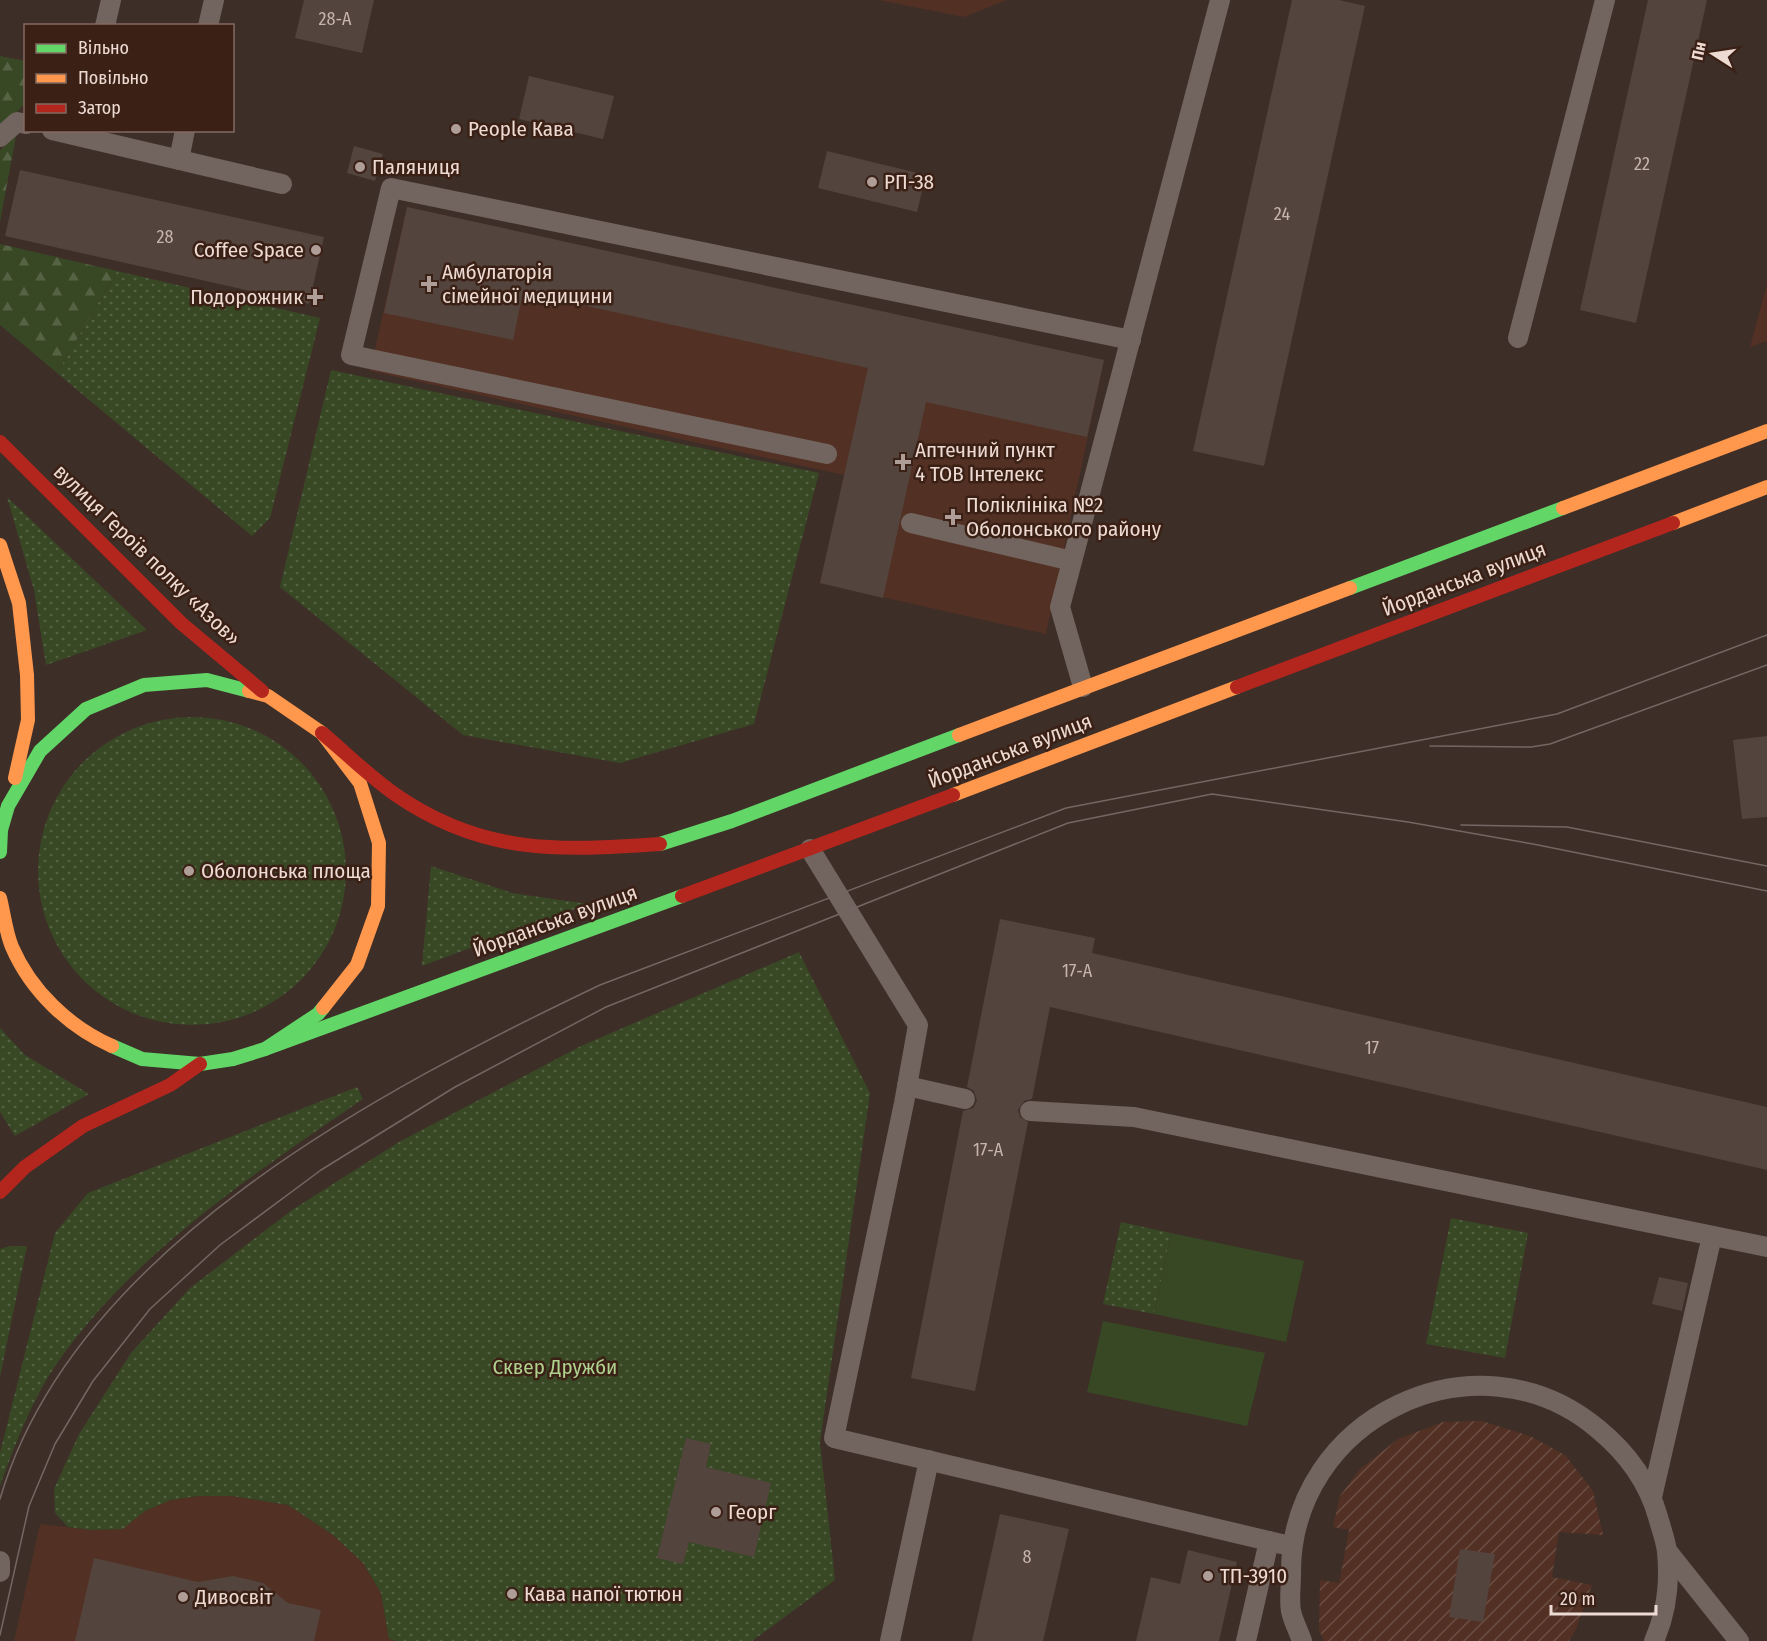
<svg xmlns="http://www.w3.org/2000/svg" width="1767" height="1641" viewBox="0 0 1767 1641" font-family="'Fira Sans Condensed',sans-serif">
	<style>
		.built { fill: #523124 }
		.industrial { fill: url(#industrial-furrows) }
		.grass { fill: url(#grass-dots) }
		.forest { fill: url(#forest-firs) }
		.garden { fill: #384824 }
		.building { fill: #54443e }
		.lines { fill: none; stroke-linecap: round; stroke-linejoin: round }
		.lane { stroke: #72645e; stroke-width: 20 }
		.fast { stroke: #63d668; stroke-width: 14 }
		.slow { stroke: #ff974d; stroke-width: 14 }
		.jam { stroke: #b3261e; stroke-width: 14 }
		.tram { stroke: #746763; stroke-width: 1.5 }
		.poi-dot { fill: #af9e97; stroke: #3b2015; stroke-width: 2 }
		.labels { text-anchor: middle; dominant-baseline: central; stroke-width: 5; stroke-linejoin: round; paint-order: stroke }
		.number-label { font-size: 18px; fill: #c7b4ae }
		.poi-label { font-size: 21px; fill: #eddad3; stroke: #3b2015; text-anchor: start }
		.street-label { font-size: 21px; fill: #eddad3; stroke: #3b2015 }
		.park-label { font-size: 21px; fill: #afd38f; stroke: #3b2015 }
	</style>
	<defs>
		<pattern id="industrial-furrows" width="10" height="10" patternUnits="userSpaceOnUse" patternTransform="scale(1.5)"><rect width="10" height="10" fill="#523124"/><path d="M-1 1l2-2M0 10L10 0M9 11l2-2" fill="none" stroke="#6b4e43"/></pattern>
		<pattern id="grass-dots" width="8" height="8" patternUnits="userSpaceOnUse" patternTransform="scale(1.5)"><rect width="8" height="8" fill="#384824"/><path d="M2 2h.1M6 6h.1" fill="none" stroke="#556243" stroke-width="1.8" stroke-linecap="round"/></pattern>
		<pattern id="forest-firs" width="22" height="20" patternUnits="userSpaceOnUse" patternTransform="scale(1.5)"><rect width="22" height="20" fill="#384824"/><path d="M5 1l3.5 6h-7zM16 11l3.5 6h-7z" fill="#556243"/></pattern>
	</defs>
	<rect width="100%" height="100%" fill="#3d2e28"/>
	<!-- built -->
	<g class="built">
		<polygon points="878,0 1007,0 964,17"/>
		<polygon points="407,207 1104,360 1046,634 820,583 844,475 370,371"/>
		<polygon points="1767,284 1767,341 1750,347"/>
		<polygon points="198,1496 232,1496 288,1505 333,1535 363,1563 381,1593 389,1639 397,1641 14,1641 40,1524 92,1530 122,1529 145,1511 171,1500"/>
	</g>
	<!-- industrial -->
	<polygon class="industrial" points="1482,1421 1530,1436 1565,1455 1593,1491 1603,1535 1559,1532 1552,1577 1592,1585 1576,1629 1569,1641 1324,1641 1319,1630 1320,1580 1339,1583 1349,1530 1333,1527 1340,1496 1360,1469 1398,1439 1443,1422"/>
	<!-- grass -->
	<g class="grass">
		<polygon points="117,271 320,318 270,518 252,536 57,373"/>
		<polygon points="331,370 819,473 754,724 620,763 463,735 280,587"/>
		<polygon points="7,497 147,630 46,665 34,590"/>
		<circle cx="192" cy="871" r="154"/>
		<polygon points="431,866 512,893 588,904 422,966"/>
		<polygon points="799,952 870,1093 820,1442 835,1580 752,1641 397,1641 389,1639 381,1593 363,1563 333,1535 288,1505 232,1496 198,1496 171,1500 145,1511 123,1529 92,1530 68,1527 55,1513 54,1489 79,1434 131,1353 190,1288 292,1210 399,1142 581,1046"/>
		<polygon points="0,1028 25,1055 89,1094 15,1136 0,1112"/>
		<path d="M357 1087 363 1099C255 1173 138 1250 60 1359 33 1397 16 1442 0 1486V1453L55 1233 88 1193Z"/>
		<polygon points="1451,1218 1528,1233 1505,1358 1426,1344"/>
		<polygon points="1121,1222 1171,1233 1154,1314 1103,1304"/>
		<polygon points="10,1246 27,1246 0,1377 0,1249"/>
	</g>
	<!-- forest -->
	<g class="forest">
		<polygon points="0,56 26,61 25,104 0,128"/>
		<polygon points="16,136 0,222 0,150"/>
		<polygon points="0,244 117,271 57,373 0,325"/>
	</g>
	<!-- garden -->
	<g class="garden">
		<polygon points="1171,1233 1304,1261 1286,1342 1154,1314"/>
		<polygon points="1103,1321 1265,1353 1247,1426 1087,1392"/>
	</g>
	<!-- building -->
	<g class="building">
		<polygon points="304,0 374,0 362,53 295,38"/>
		<polygon points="1292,0 1339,0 1365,6 1264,466 1193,451"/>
		<polygon points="1648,0 1707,0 1636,323 1580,310"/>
		<polygon points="529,76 614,96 603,139 519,119"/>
		<polygon points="354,146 383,154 375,181 347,173"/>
		<polygon points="827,151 926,175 917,212 818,188"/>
		<polygon points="20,170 324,237 309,304 5,236"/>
		<polygon points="407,207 1104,360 1087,437 926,402 883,598 820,583 868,368 523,292 513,340 384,313"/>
		<polygon points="1767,736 1767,817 1742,819 1733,740"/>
		<polygon points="1000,919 1095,938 1092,953 1767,1107 1767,1170 1050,1007 1032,1099 1024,1101 1018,1110 1020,1117 1028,1122 975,1391 911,1378 963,1111 973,1108 977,1101 974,1091 967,1087"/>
		<polygon points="1659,1277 1688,1283 1682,1311 1652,1304"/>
		<polygon points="686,1438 711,1444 706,1467 771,1483 754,1557 689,1542 683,1564 657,1558"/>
		<polygon points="1000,1514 1069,1529 1043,1641 972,1641"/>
		<polygon points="1460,1549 1495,1554 1483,1622 1449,1617"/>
		<polygon points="1188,1550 1237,1562 1219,1641 1136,1641 1151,1577 1180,1584"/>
		<polygon points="94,1558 198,1582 233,1576 263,1583 288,1603 321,1610 314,1641 75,1641"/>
	</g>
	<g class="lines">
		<!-- lane -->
		<g class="lane">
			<polyline points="105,26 111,0"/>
			<polyline points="208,26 214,0"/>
			<polyline points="52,130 282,184"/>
			<polyline points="0,137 17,122 26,124"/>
			<polyline points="179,160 185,130"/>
			<polyline points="1518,338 1605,0"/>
			<polyline points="827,454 351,355 391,188 1131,340"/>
			<polyline points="911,523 1072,561"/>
			<polyline points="1083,687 1060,607 1220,0"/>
			<polyline points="810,849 918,1025 904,1103 834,1438 1290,1546"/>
			<polyline points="907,1086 965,1099"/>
			<polyline points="1030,1111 1134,1117 1767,1247"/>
			<polyline points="1652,1497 1712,1236"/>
			<polyline points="1668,1552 1739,1641"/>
			<polyline points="0,1561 0,1572"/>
			<polyline points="890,1641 929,1460"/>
			<polyline points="1246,1641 1269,1541"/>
			<path d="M1302 1641C1299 1632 1293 1621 1291 1611 1289 1600 1291 1586 1291 1575 1289 1418 1477 1327 1598 1429 1626 1452 1648 1481 1658 1517 1661 1528 1666 1541 1667 1552 1670 1582 1666 1614 1654 1641"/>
		</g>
		<!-- fast -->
		<g class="fast">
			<polyline points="1350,588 1563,508"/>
			<polyline points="660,844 732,821 959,735"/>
			<polyline points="0,852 1,830 8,806 40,751 86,709 144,685 207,680 249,691"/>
			<polyline points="112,1046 142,1059 200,1064 233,1059 265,1049 318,1014 323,1008"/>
			<polyline points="265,1049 682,896"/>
		</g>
		<!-- slow -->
		<g class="slow">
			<polyline points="1563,508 1767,431"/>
			<polyline points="1673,523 1767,487"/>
			<polyline points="0,545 19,603 27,675 28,720 15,778"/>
			<polyline points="249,691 268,696 322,733 360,783 379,843 378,906 357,965 323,1008"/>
			<polyline points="959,735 1350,588"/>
			<polyline points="953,795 1237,687"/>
			<path d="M0 898C4 914 6 933 12 947 31 991 69 1027 112 1046"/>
		</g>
		<!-- jam -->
		<g class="jam">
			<polyline points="0,442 181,623 262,691"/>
			<polyline points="1237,687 1673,523"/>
			<path d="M322 733C346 753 370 777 396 795 483 855 560 851 660 844"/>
			<polyline points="682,896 953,795"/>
			<polyline points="0,1192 25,1167 83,1126 170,1085 200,1064"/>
		</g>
		<!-- tram -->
		<g class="tram">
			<polyline points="1430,746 1531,747 1550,744 1767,665"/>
			<polyline points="1461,825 1567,827 1767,866"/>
			<path d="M0 1499C73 1249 380 1090 600 985L1066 808 1557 714 1767 635"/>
			<polyline points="0,1635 29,1506 55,1444 93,1381 150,1309 220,1245 321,1170 455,1087 606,1007 1068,823 1212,794 1408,822 1533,844 1767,891"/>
		</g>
	</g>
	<!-- markers -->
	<g class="poi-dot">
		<circle cx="456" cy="129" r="6"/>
		<circle cx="360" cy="167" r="6"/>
		<circle cx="872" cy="182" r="6"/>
		<circle cx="316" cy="250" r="6"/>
		<path d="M426 275h6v6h6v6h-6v6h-6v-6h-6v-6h6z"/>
		<path d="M312 288h6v6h6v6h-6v6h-6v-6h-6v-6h6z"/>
		<path d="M900 453h6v6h6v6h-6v6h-6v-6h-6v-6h6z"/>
		<path d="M950 508h6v6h6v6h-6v6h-6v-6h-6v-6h6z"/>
		<circle cx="189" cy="871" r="6"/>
		<circle cx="716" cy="1512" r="6"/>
		<circle cx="1208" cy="1576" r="6"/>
		<circle cx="512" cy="1594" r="6"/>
		<circle cx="183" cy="1597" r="6"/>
	</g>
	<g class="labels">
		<!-- number labels -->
		<g class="number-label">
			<text x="335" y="19">28-А</text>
			<text x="1642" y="164">22</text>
			<text x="1282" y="214">24</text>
			<text x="165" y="237">28</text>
			<text x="1077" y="971">17-А</text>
			<text x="1372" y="1048">17</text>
			<text x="988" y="1150">17-А</text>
			<text x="1027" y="1557">8</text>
		</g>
		<!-- poi labels -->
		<g class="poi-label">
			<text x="468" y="129">People Кава</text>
			<text x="372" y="167">Паляниця</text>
			<text x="884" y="182">РП-38</text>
			<text x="304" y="250" text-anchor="end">Coffee Space</text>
			<text x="442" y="272">Амбулаторія<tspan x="442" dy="24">сімейної медицини</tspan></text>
			<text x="303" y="297" text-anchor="end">Подорожник</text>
			<text x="915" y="450">Аптечний пункт<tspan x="915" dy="24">4 ТОВ Інтелекс</tspan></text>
			<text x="966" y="505">Поліклініка №2<tspan x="966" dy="24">Оболонського району</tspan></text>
			<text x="201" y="871">Оболонська площа</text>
			<text x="728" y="1512">Георг</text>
			<text x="1220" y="1576">ТП-3910</text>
			<text x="524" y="1594">Кава напої тютюн</text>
			<text x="195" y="1597">Дивосвіт</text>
		</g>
		<!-- street labels -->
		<g class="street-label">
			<text transform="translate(147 555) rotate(44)">вулиця Героїв полку «Азов»</text>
			<text transform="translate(1464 579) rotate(-21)">Йорданська вулиця</text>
			<text transform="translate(1010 751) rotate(-21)">Йорданська вулиця</text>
			<text transform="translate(555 921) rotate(-20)">Йорданська вулиця</text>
		</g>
		<!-- park labels -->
		<g class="park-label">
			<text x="555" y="1367">Сквер Дружби</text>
		</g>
	</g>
	<!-- legend -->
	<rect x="24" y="24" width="210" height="108" fill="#3b2015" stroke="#826a61" stroke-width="1.5"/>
	<rect x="36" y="44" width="30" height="9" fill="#63d668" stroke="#826a61" stroke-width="1.5"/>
	<text x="78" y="54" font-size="18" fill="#eddad3">Вільно</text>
	<rect x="36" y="74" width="30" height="9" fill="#ff974d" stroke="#826a61" stroke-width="1.5"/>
	<text x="78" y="84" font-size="18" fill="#eddad3">Повільно</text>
	<rect x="36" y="104" width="30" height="9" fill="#b3261e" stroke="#826a61" stroke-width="1.5"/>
	<text x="78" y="114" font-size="18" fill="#eddad3">Затор</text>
	<!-- north arrow -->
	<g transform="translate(1713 54) rotate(282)" stroke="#3b2015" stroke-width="4.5" paint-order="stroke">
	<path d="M0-4.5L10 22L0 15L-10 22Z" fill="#eddad3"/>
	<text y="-9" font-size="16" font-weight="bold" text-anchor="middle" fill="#eddad3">Пн</text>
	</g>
	<!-- scale -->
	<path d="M1551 1605v9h105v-9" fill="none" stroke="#eddad3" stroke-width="3"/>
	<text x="1560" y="1605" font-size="18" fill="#eddad3" stroke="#3b2015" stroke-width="4.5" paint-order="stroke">20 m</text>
</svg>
